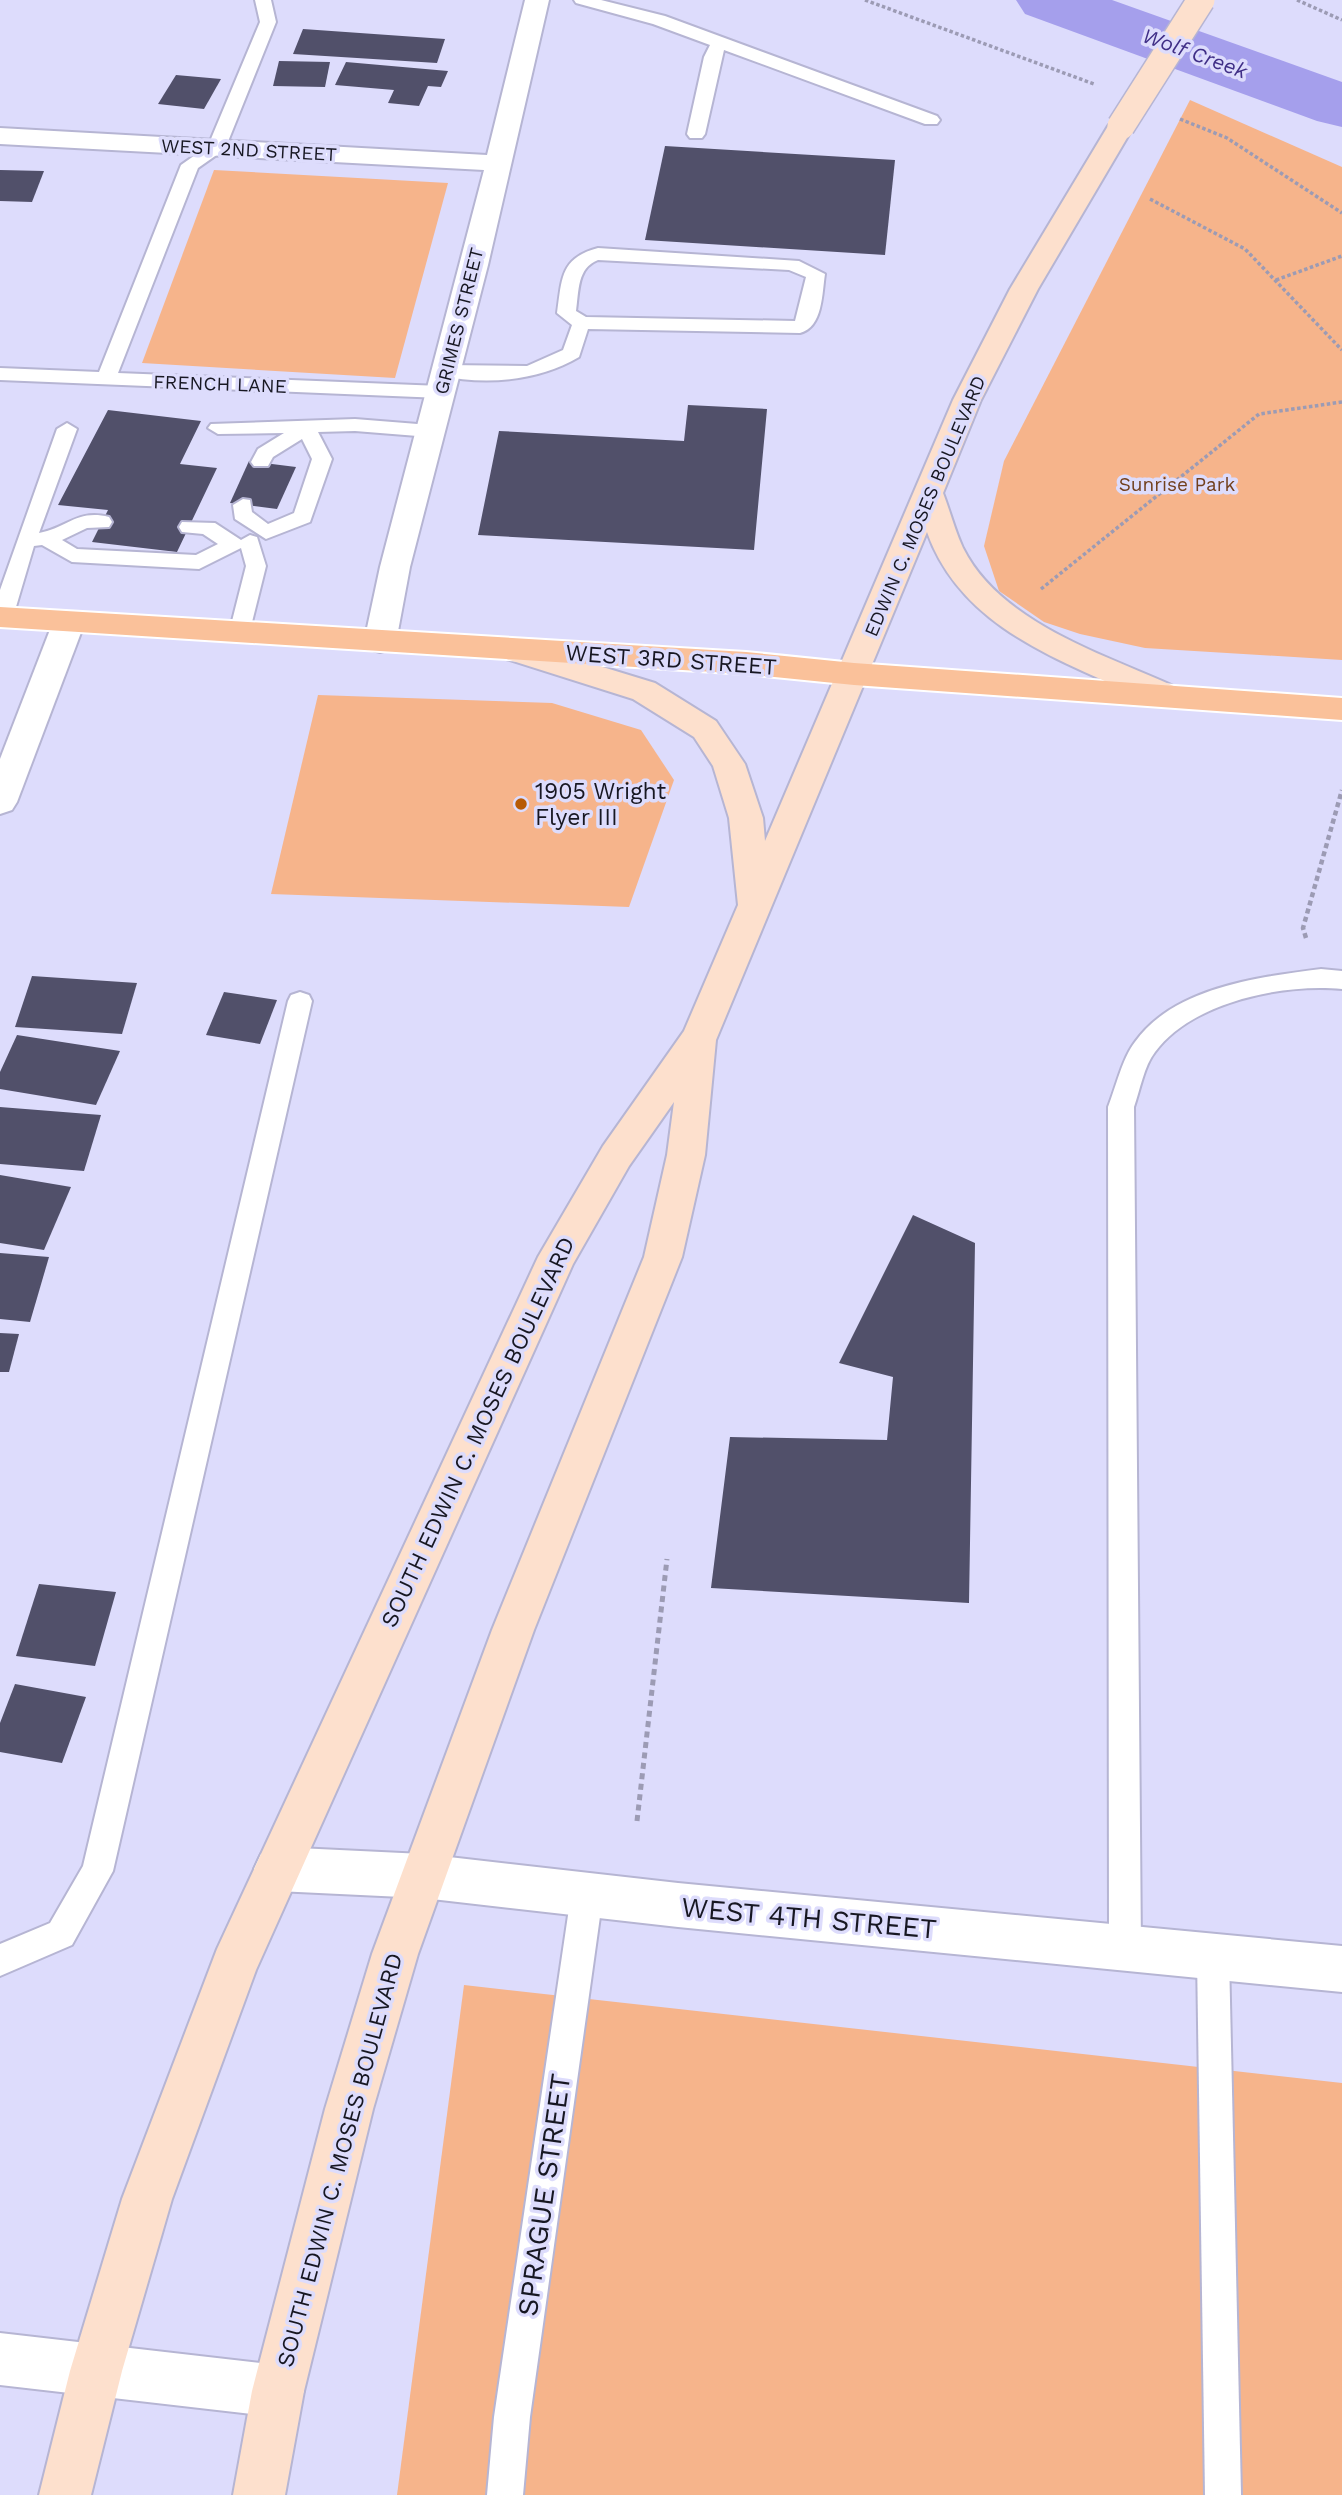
<svg xmlns="http://www.w3.org/2000/svg" width="1342" height="2495" viewBox="0 0 1342 2495" font-family="'Work Sans',sans-serif">
	<style>
		.green { fill: #f6b48b }
		.lines { fill: none; stroke-linecap: round; stroke-linejoin: round }
		.river { fill: #a59fec; fill-rule: evenodd }
		.building { fill: #51506a }
		.lane-casing { stroke: #b6b5d3; stroke-width: 4 }
		.street-casing { stroke: #b6b5d3; stroke-width: 4 }
		.secondary-casing { stroke: #b6b5d3; stroke-width: 4 }
		.primary-casing { stroke: #fff; stroke-width: 4 }
		.path-far2 { stroke: #9c9bb4; stroke-width: 3.5; stroke-dasharray: 3.5 2.5; stroke-linecap: butt }
		.path-far1 { stroke: #9c9bb4; stroke-width: 4.5; stroke-dasharray: 5 3.5; stroke-linecap: butt }
		.path { stroke: #9c9bb4; stroke-width: 5; stroke-dasharray: 6 4.5; stroke-linecap: butt }
		.lane { fill: #fff; fill-rule: evenodd }
		.street { fill: #fff; fill-rule: evenodd }
		.secondary { fill: #fde0cd; fill-rule: evenodd }
		.primary { fill: #fac19a; fill-rule: evenodd }
		.secondary-bridge-casing { stroke: #b6b5d3; stroke-width: 30; stroke-linecap: butt }
		.secondary-bridge { stroke: #fde0cd; stroke-width: 27 }
		.poi-dot { fill: #b75a05; stroke: #dddcfc; stroke-width: 2.5 }
		.labels { text-anchor: middle; dominant-baseline: central; stroke-width: 7; stroke-linejoin: round; paint-order: stroke }
		.far-street-label { font-size: 19px; fill: #171722; stroke: #dddcfc }
		.far-park-label { font-size: 19px; fill: #72401e; stroke: #dddcfc }
		.far-water-label { font-size: 21px; font-style: italic; fill: #402f87; stroke: #dddcfc }
		.street-label { font-size: 23px; fill: #171722; stroke: #dddcfc }
		.poi-label { font-size: 23px; fill: #171722; stroke: #dddcfc; text-anchor: start }
		.near-street-label { font-size: 28px; fill: #171722; stroke: #dddcfc }
	</style>
	<rect width="100%" height="100%" fill="#dddcfc"/>
	<!-- green -->
	<g class="green">
		<polygon points="1190,100 1342,167 1342,660 1145,648 1080,634 1044,622 999,591 984,546 1004,461"/>
		<polygon points="214,170 448,183 395,378 142,363"/>
		<polygon points="318,695 552,703 641,730 674,780 629,907 271,894"/>
		<polygon points="464,1985 1342,2083 1342,2495 397,2495"/>
	</g>
	<g class="lines">
		<!-- river -->
		<polygon class="river" points="1016,0 1112,0 1342,82 1342,127 1317,121 1025,14"/>
	</g>
	<!-- building -->
	<g class="building">
		<polygon points="303,29 445,39 437,63 293,54"/>
		<polygon points="279,61 330,62 325,87 273,86"/>
		<polygon points="346,62 448,71 441,87 428,86 419,106 388,103 394,90 335,85"/>
		<polygon points="176,75 221,79 204,109 158,104"/>
		<polygon points="665,146 895,160 885,255 645,240"/>
		<polygon points="0,170 44,171 32,202 0,201"/>
		<polygon points="688,405 767,409 754,550 478,535 499,431 684,441"/>
		<polygon points="108,410 201,421 180,464 217,468 177,552 92,542 108,510 58,505"/>
		<polygon points="249,461 296,467 277,509 230,503"/>
		<polygon points="32,976 137,983 122,1034 15,1027"/>
		<polygon points="224,992 277,1000 260,1044 206,1035"/>
		<polygon points="17,1035 120,1051 96,1105 0,1089 0,1072"/>
		<polygon points="0,1107 101,1115 84,1171 0,1164"/>
		<polygon points="0,1175 71,1187 44,1250 0,1243"/>
		<polygon points="913,1215 975,1243 969,1603 711,1588 730,1437 887,1440 893,1377 839,1363"/>
		<polygon points="0,1253 49,1257 30,1322 0,1319"/>
		<polygon points="0,1333 19,1334 9,1372 0,1372"/>
		<polygon points="39,1584 116,1592 95,1666 16,1656"/>
		<polygon points="15,1684 86,1697 62,1763 0,1752 0,1723"/>
	</g>
	<g class="lines">
		<defs>
			<g id="lane">
				<polygon points="255,0 271,0 276,22 225,149 198,168 118,373 441,386 451,392 441,398 0,380 0,368 99,372 181,165 208,146 260,22"/>
				<polygon points="574,0 601,0 665,16 937,116 940,120 937,124 925,124 724,50 705,134 702,138 690,138 687,134 704,57 710,45 653,24 576,3"/>
				<path d="M598 248 799 261 825 274C822 293 823 327 800 333L588 329 579 357C538 381 485 386 439 375L436 371 446 365 527 366 563 350 572 325 557 313C562 279 560 258 598 248ZM598 260 789 270 806 277 795 321 586 317 576 311C579 291 577 268 598 260Z"/>
				<polygon points="355,419 430,425 440,431 430,437 355,431 318,432 332,459 310,522 266,539 235,519 233,505 243,499 250,500 252,512 268,524 294,513 312,459 302,439 273,457 268,466 254,466 251,462 258,449 284,433 218,434 208,428 211,424"/>
				<path d="M67 423 77 429 39 533C67 528 77 509 109 517L112 522 109 527 87 528 62 540 77 549 196 555 218 544 203 534 182 532 179 527 182 522 215 523 241 540 250 535 257 537 266 566 248 638H232L229 633 246 566 241 548 199 569 72 562 42 545 34 546 13 617 10 622 0 623V590L57 429Z"/>
				<path d="M1321 969 1342 971V989C1283 983 1192 1002 1155 1052 1144 1066 1140 1090 1134 1107L1141 1948 1136 1959 1125 1964 1114 1959 1109 1948 1108 1107C1116 1087 1122 1059 1135 1042 1174 987 1259 977 1321 969Z"/>
				<polygon points="300,992 309,995 312,1001 113,1871 72,1945 0,1976 0,1944 50,1923 83,1866 288,1001 291,995"/>
				<polygon points="587,1880 598,1884 603,1895 530,2417 523,2495 487,2495 494,2417 571,1895 576,1884"/>
				<polygon points="1213,1940 1224,1945 1229,1956 1241,2495 1205,2495 1197,1956 1202,1945"/>
			</g>
			<g id="street">
				<polygon points="525,0 549,0 488,265 410,567 396,642 391,649 380,652 369,649 364,642 380,567 484,170 0,144 0,128 487,155"/>
				<polygon points="69,612 80,615 85,622 17,802 12,810 0,814 0,759 53,622 58,615"/>
				<polygon points="277,1847 423,1854 678,1883 1342,1946 1342,1992 678,1927 423,1898 277,1891 261,1884 254,1869 261,1854"/>
				<polygon points="0,2333 278,2365 296,2373 304,2391 296,2409 278,2417 0,2385"/>
			</g>
			<path id="secondary" d="M1121 118 1130 121 1134 126 1038 289 981 400 943 493C950 511 955 531 963 548 1001 624 1106 655 1178 688L1183 696 1178 704 1167 707 1156 704C1067 662 963 632 927 532L716 1040 705 1155 682 1257 534 1630 418 1954 373 2109 304 2391 285 2495H233L252 2391 325 2109 372 1954 492 1630 644 1257 667 1155 674 1102 629 1166 573 1264 256 1970 172 2199 122 2371 91 2495H39L70 2371 122 2199 217 1949 538 1257 603 1146 684 1031 738 905 729 818 713 766 694 737 633 699 500 657 495 650 500 643 511 639 655 683 716 721 745 764 763 818 765 841 953 400 1010 289 1108 126 1112 121Z"/>
			<polygon id="primary" points="0,607 746,652 854,663 1342,698 1342,720 854,685 746,674 0,627"/>
		</defs>
		<!-- lane casing -->
		<use href="#lane" class="lane-casing"/>
		<!-- street casing -->
		<use href="#street" class="street-casing"/>
		<!-- secondary casing -->
		<use href="#secondary" class="secondary-casing"/>
		<!-- primary casing -->
		<use href="#primary" class="primary-casing"/>
		<!-- path-far2 -->
		<g class="path-far2">
			<polyline points="865,0 1094,84"/>
			<polyline points="1297,0 1342,20"/>
			<polyline points="1180,119 1227,138 1342,213"/>
			<polyline points="1150,199 1245,249 1342,350"/>
			<polyline points="1276,280 1342,256"/>
			<polyline points="1041,589 1259,414 1342,402"/>
		</g>
		<!-- path-far1 -->
		<polyline class="path-far1" points="1306,938 1303,928 1342,790"/>
		<!-- path -->
		<polyline class="path" points="637,1821 667,1559"/>
		<!-- lane -->
		<use href="#lane" class="lane"/>
		<!-- street -->
		<use href="#street" class="street"/>
		<!-- secondary -->
		<use href="#secondary" class="secondary"/>
		<!-- primary -->
		<use href="#primary" class="primary"/>
		<defs>
			<polyline id="secondary-bridge" points="1121,126 1201,0"/>
		</defs>
		<!-- secondary-bridge casing -->
		<use href="#secondary-bridge" class="secondary-bridge-casing"/>
		<!-- secondary-bridge -->
		<use href="#secondary-bridge" class="secondary-bridge"/>
	</g>
	<!-- markers -->
	<circle class="poi-dot" cx="521" cy="804" r="7"/>
	<g class="labels">
		<!-- far-street labels -->
		<g class="far-street-label">
			<text transform="translate(249 150) rotate(3)">WEST 2ND STREET</text>
			<text transform="translate(459 321) rotate(-76)">GRIMES STREET</text>
			<text transform="translate(220 384) rotate(2)">FRENCH LANE</text>
			<text transform="translate(925 506) rotate(-67)">EDWIN C. MOSES BOULEVARD</text>
		</g>
		<!-- far-park labels -->
		<g class="far-park-label">
			<text x="1177" y="484">Sunrise Park</text>
		</g>
		<!-- far-water labels -->
		<g class="far-water-label">
			<text transform="translate(1195 53) rotate(20)">Wolf Creek</text>
		</g>
		<!-- street labels -->
		<g class="street-label">
			<text transform="translate(671 660) rotate(4)">WEST 3RD STREET</text>
			<text transform="translate(478 1432) rotate(-65)">SOUTH EDWIN C. MOSES BOULEVARD</text>
			<text transform="translate(340 2160) rotate(-75)">SOUTH EDWIN C. MOSES BOULEVARD</text>
		</g>
		<!-- poi labels -->
		<g class="poi-label">
			<text x="535" y="791">1905 Wright<tspan x="535" dy="26">Flyer III</tspan></text>
		</g>
		<!-- near-street labels -->
		<g class="near-street-label">
			<text transform="translate(809 1918) rotate(5)">WEST 4TH STREET</text>
			<text transform="translate(544 2195) rotate(-82)">SPRAGUE STREET</text>
		</g>
	</g>
</svg>
